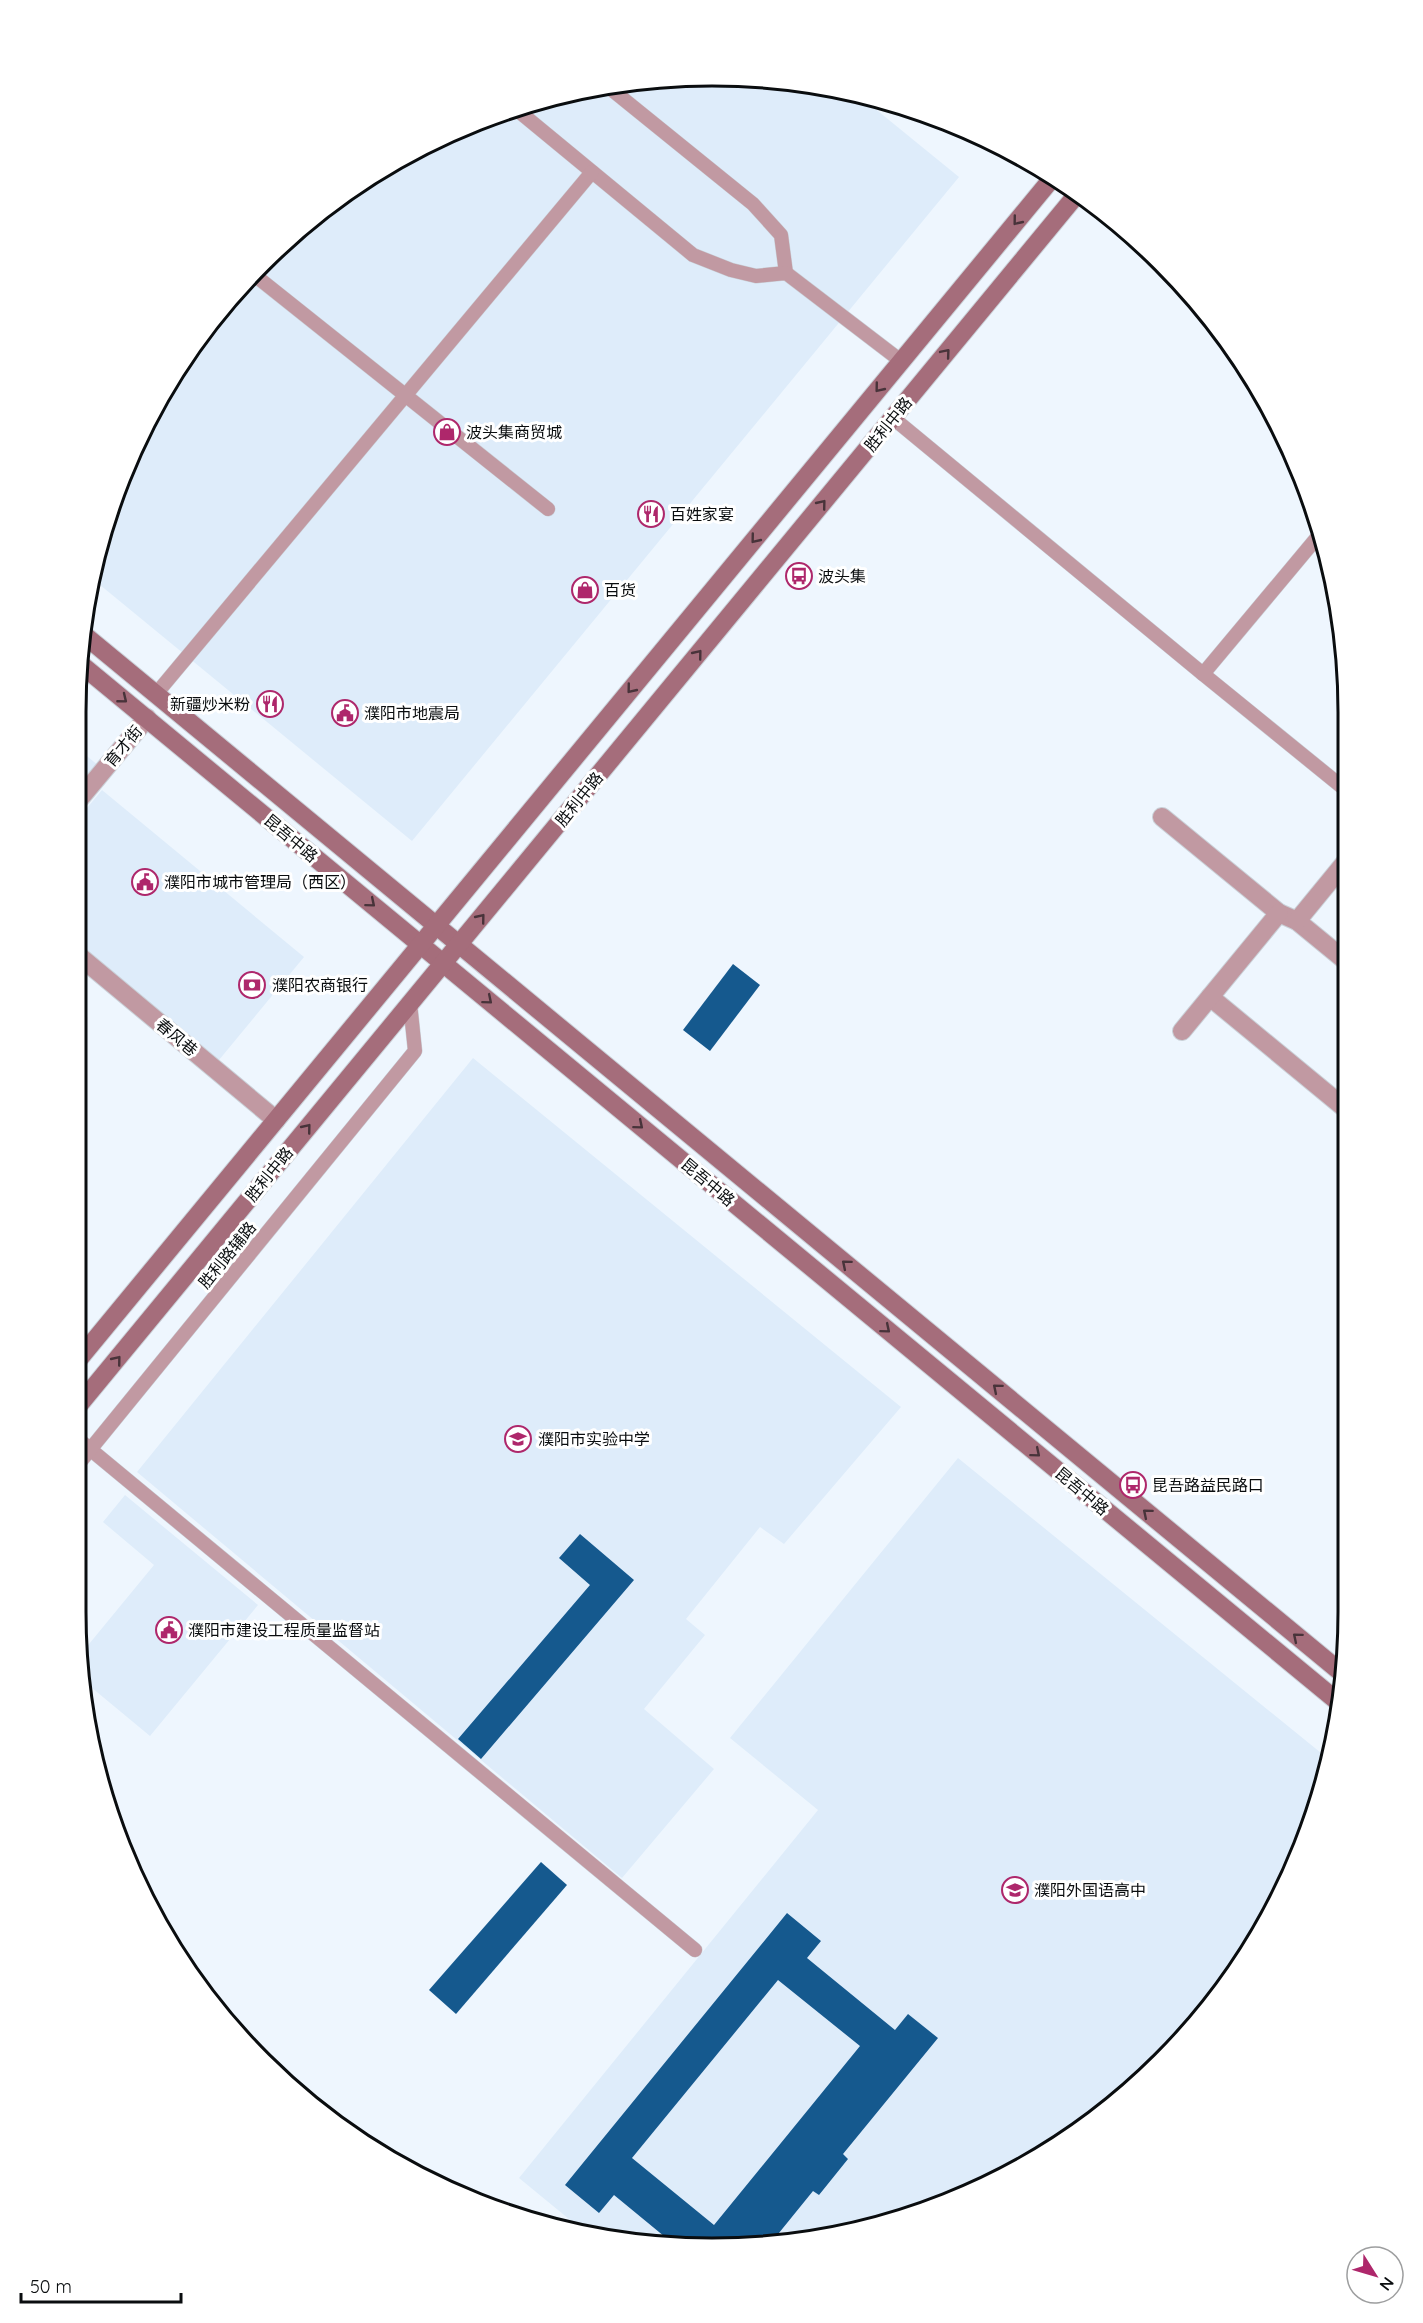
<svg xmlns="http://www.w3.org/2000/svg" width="1423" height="2323" viewBox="0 0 1423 2323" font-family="Quicksand,'Noto Sans SC',sans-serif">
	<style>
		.built { fill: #deecfa }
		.building { fill: #15598e; fill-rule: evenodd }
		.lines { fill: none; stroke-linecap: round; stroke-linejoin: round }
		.lane-casing { stroke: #cad1d8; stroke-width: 15 }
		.street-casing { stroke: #cad1d8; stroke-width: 20 }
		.secondary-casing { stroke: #cad1d8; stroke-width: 20 }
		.lane { stroke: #c199a2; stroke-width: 14 }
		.street { stroke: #c199a2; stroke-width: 18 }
		.secondary { stroke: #a56d7b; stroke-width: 18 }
		.oneway { stroke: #48333a }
		.labels { text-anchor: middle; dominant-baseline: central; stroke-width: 6; stroke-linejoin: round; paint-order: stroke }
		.street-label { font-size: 16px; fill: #0a0d0f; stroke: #fff }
		.poi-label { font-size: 16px; fill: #0a0d0f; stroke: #fff; text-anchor: start }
		.rim { fill: none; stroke: #0a0d0f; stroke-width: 3 }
	</style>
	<rect width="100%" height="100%" fill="#eef6fe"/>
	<!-- built -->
	<g class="built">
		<polygon points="712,75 836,87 857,94 959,177 412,841 94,580 109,507 182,358 262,261 358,182 468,123 588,87"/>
		<polygon points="77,748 99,766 77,792"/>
		<polygon points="102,790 304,957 219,1060 77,943 77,820"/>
		<polygon points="473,1058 901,1407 784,1544 760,1527 686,1619 705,1635 644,1709 714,1769 622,1878 137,1472"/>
		<polygon points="958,1458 1326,1757 1314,1816 1241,1965 1162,2061 1099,2117 993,2182 916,2214 795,2243 711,2248 628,2243 586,2233 519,2178 818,1810 730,1738"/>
		<polygon points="125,1495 258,1605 150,1736 80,1678 80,1655 154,1565 103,1522"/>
	</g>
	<!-- building -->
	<g class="building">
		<polygon points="733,964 760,985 710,1051 683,1030"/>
		<polygon points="580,1534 634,1580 481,1759 458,1739 590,1585 559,1558"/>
		<polygon points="541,1862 567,1885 456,2014 429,1990"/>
		<path d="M787 1913 821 1941 807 1958 895 2030 908 2014 938 2038 843 2154 848 2159 819 2195 813 2191 770 2244 711 2248 676 2246 614 2195 599 2213 565 2185ZM778 1980 860 2046 714 2225 632 2158Z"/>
	</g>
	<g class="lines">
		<defs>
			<g id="lane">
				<polyline points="606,85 753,204 781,235 786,273"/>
				<polyline points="516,109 693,255 731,270 756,276 786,273 901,361"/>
				<polyline points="252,273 548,509"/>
				<polyline points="893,418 1203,674 1320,534"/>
				<polyline points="1203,674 1347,791"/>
				<polyline points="156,694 592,172"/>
				<polyline points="79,1440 695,1950"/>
				<polyline points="80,1462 415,1051 410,1003"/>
			</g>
			<g id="street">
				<polyline points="77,802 147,718"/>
				<polyline points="1162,817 1279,913 1297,921 1347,962"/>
				<polyline points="1297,921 1347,860"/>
				<polyline points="78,955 276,1120"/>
				<polyline points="1210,997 1347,1110"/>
				<polyline points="1182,1031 1279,913"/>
			</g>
			<g id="secondary">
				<polyline points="83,634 1343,1674"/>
				<polyline points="78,662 1337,1701"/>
				<polyline points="79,1359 1054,176"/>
				<polyline points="79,1405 1078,193"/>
			</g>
		</defs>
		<!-- lane casing -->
		<use href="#lane" class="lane-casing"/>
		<!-- street casing -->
		<use href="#street" class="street-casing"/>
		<!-- secondary casing -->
		<use href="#secondary" class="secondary-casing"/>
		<!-- lane -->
		<use href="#lane" class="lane"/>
		<!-- street -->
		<use href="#street" class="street"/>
		<!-- secondary -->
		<use href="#secondary" class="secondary"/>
	</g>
	<!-- one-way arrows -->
	<defs><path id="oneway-chevron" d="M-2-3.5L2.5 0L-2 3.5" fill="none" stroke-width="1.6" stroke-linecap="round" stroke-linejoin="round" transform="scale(1.5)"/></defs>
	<g class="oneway">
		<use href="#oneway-chevron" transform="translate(1017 221) rotate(129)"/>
		<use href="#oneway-chevron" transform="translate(946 353) rotate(-50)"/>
		<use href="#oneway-chevron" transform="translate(879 388) rotate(129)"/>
		<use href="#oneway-chevron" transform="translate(822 504) rotate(-51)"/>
		<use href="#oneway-chevron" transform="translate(755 539) rotate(129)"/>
		<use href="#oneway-chevron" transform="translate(698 654) rotate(-51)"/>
		<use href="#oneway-chevron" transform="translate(631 689) rotate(129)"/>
		<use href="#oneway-chevron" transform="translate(123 699) rotate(39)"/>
		<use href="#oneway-chevron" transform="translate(371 903) rotate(40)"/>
		<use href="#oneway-chevron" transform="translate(481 918) rotate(-51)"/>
		<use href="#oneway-chevron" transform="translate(488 1000) rotate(40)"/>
		<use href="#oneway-chevron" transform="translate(639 1125) rotate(40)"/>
		<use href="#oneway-chevron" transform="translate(307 1128) rotate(-51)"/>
		<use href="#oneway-chevron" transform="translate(846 1264) rotate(-140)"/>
		<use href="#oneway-chevron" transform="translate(886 1329) rotate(40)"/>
		<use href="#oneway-chevron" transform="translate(117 1360) rotate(-51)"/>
		<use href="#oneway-chevron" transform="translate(997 1388) rotate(-140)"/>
		<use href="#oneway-chevron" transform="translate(1036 1453) rotate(40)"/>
		<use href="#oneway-chevron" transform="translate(1147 1513) rotate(-140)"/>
		<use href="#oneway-chevron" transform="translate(1297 1637) rotate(-140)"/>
	</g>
	<!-- icons -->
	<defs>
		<symbol id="shop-ring" viewBox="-11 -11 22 22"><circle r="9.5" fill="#fff" stroke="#ae276b" stroke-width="1.5"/><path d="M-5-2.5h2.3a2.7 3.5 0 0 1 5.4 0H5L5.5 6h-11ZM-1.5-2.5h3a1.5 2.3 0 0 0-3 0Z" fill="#ae276b"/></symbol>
		<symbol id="restaurant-ring" viewBox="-11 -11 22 22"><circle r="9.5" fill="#fff" stroke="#ae276b" stroke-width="1.5"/><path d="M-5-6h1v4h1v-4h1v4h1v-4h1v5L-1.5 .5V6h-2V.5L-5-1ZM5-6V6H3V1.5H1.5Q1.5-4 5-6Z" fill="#ae276b"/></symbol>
		<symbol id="bus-ring" viewBox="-11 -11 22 22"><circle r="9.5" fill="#fff" stroke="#ae276b" stroke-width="1.5"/><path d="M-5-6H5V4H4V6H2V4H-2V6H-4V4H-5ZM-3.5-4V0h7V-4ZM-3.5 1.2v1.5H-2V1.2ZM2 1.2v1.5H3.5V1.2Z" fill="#ae276b"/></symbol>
		<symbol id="civic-ring" viewBox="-11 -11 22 22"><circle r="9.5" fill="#fff" stroke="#ae276b" stroke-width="1.5"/><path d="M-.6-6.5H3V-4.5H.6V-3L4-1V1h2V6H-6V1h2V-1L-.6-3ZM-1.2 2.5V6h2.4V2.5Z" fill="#ae276b"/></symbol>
		<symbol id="bank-ring" viewBox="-11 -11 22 22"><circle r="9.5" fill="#fff" stroke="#ae276b" stroke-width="1.5"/><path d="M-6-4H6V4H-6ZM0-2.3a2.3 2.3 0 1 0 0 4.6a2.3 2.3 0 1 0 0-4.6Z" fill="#ae276b"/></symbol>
		<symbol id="school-ring" viewBox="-11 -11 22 22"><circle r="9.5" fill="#fff" stroke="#ae276b" stroke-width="1.5"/><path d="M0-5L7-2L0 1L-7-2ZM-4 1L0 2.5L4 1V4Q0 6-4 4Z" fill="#ae276b"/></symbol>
	</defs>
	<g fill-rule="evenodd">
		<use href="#shop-ring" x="432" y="417" width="30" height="30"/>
		<use href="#restaurant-ring" x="636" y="499" width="30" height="30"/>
		<use href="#bus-ring" x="784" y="561" width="30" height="30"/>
		<use href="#shop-ring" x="570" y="575" width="30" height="30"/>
		<use href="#restaurant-ring" x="255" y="689" width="30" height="30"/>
		<use href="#civic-ring" x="330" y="698" width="30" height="30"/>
		<use href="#civic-ring" x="130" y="867" width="30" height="30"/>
		<use href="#bank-ring" x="237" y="970" width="30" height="30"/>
		<use href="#school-ring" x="503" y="1424" width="30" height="30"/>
		<use href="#bus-ring" x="1118" y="1470" width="30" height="30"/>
		<use href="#civic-ring" x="154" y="1615" width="30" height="30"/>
		<use href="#school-ring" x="1000" y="1875" width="30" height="30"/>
	</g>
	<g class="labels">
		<!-- street labels -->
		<g class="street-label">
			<text transform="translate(888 424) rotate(-51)">胜利中路</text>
			<text transform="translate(123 746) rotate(-50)">育才街</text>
			<text transform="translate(579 799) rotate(-51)">胜利中路</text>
			<text transform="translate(291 838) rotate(40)">昆吾中路</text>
			<text transform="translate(177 1037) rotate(40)">春风巷</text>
			<text transform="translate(269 1174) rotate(-51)">胜利中路</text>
			<text transform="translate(708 1182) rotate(40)">昆吾中路</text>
			<text transform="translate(227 1255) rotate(-51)">胜利路辅路</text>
			<text transform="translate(1082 1491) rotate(40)">昆吾中路</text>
		</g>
		<!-- poi labels -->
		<g class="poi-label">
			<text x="466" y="432">波头集商贸城</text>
			<text x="670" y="514">百姓家宴</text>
			<text x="818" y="576">波头集</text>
			<text x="604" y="590">百货</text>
			<text x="250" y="704" text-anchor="end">新疆炒米粉</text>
			<text x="364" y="713">濮阳市地震局</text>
			<text x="164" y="882">濮阳市城市管理局（西区）</text>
			<text x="272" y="985">濮阳农商银行</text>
			<text x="538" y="1439">濮阳市实验中学</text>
			<text x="1152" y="1485">昆吾路益民路口</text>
			<text x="188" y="1630">濮阳市建设工程质量监督站</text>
			<text x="1034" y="1890">濮阳外国语高中</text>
		</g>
	</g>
	<!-- crop -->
	<path d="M0 0H1423V2323H0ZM712 86H712A626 626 0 0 1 1338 712V1612A626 626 0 0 1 712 2238H712A626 626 0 0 1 86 1612V712A626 626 0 0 1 712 86Z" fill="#fff" fill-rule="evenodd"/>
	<path class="rim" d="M712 86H712A626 626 0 0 1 1338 712V1612A626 626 0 0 1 712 2238H712A626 626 0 0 1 86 1612V712A626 626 0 0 1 712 86Z"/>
	<!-- north arrow -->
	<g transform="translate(1375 2275) rotate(127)"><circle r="28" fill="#ffffff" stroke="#9d9e9f" stroke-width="1.5"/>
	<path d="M0-4.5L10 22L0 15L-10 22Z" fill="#ae276b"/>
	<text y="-9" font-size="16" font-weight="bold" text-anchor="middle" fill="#0a0d0f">N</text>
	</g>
	<!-- scale -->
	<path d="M21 2293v9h160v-9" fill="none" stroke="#0a0d0f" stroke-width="3"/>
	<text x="30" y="2293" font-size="18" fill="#0a0d0f" stroke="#ffffff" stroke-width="4.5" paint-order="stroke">50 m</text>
</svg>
